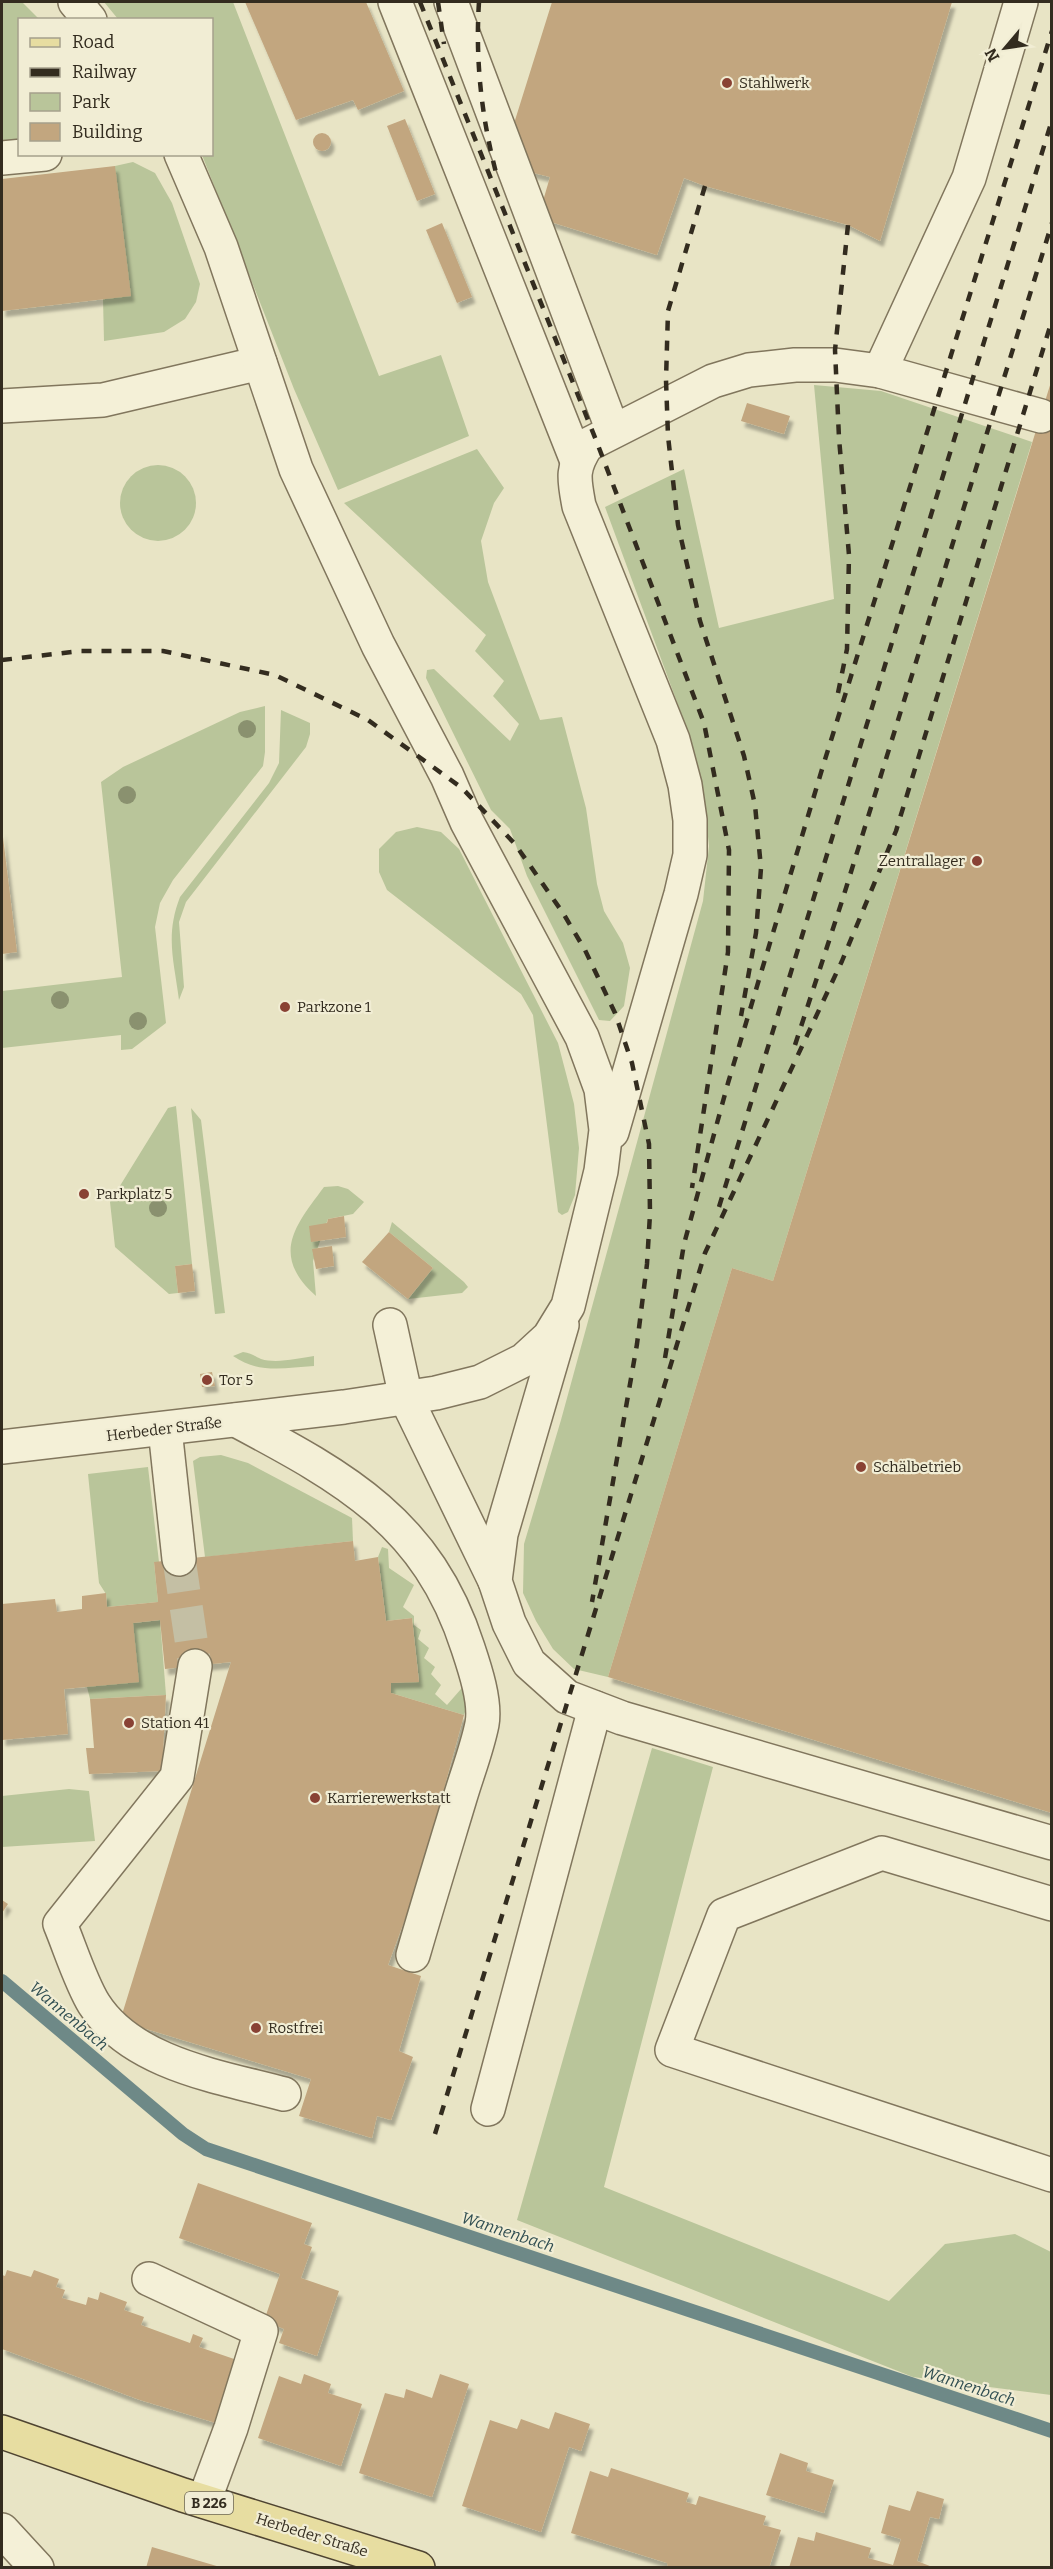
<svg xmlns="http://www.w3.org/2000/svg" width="1053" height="2569" viewBox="0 0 1053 2569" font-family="Bitter,serif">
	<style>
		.green { fill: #b9c59a }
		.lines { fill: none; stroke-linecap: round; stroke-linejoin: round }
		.stream { stroke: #6e8987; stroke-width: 14 }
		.building { fill: #c2a67f; filter: url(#shadow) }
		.minor-tunnel { stroke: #c4bfa4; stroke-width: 33; stroke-dasharray: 33 16; stroke-linecap: butt }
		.minor-casing { stroke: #81765d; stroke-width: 36 }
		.major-casing { stroke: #4f4431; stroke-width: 36 }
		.minor { stroke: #f4f0d7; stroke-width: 33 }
		.major { stroke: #e7dda1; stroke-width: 33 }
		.rail { stroke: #332c1f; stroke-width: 4.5; stroke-dasharray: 10 10; stroke-linecap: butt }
		.tree { fill: #8a916f }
		.poi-dot { fill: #894234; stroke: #f1edd4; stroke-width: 2 }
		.labels { text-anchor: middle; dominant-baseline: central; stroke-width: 4.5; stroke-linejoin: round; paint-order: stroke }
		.shield { fill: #f1edd4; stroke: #6c6655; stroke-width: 1.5 }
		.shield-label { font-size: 14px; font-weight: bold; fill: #332c1f }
		.poi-label { font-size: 15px; fill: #332c1f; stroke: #f1edd4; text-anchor: start }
		.street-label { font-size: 15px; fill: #332c1f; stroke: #f1edd4 }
		.water-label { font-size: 16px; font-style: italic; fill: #304e51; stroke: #f1edd4 }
	</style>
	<defs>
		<filter id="shadow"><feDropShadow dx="3.5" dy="6" stdDeviation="1.5" flood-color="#0004"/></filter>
	</defs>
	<rect width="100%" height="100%" fill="#e8e4c5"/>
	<!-- green -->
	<g class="green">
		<polygon points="2,2 22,2 39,19 20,20 19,145 2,147"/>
		<polygon points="104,2 233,2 379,376 441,355 469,436 338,490 294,389 202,155 212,154 212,20 118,19"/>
		<polygon points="133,162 155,173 172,203 200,284 196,302 185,319 164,332 104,341 103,299 115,166"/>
		<polygon points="814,385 881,391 1032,442 773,1281 732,1268 608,1677 574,1669 553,1649 536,1621 523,1593 524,1544 561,1420 703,901 709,846 703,790 691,740 605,507 684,469 719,628 834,599"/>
		<polygon points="477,449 504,488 494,503 481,541 488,582 540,720 562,717 586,808 597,884 604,911 623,943 630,968 624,1006 610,1021 599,1020 527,876 510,829 491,810 426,678 427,670 434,669 510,741 519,724 493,696 504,681 475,651 486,635 344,503"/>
		<circle cx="158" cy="503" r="38"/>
		<polygon points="265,706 265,752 263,766 173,880 160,903 155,927 166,1023 132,1049 121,1050 121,1035 2,1048 2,991 122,977 101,782 123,767 240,712"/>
		<path d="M281 710 310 723V734L306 747 186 902 179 922 184 987 179 1000C174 960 165 936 180 897L269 783 279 763Z"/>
		<polygon points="417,827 441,832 459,849 558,1043 574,1104 579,1148 575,1195 568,1212 562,1215 558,1212 533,1015 521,994 387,890 379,872 379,849 396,832"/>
		<polygon points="176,1106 192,1264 175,1266 178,1293 169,1294 115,1247 110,1202 168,1108"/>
		<polygon points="191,1108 201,1120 225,1313 215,1314"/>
		<path d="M338 1186 348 1189 364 1202 353 1214 328 1219 313 1261 316 1296C270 1255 295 1226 324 1187Z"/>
		<polygon points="392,1222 464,1282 468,1287 462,1293 408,1299 433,1268 389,1232"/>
		<path d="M243 1352C251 1353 254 1356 261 1359 277 1364 298 1358 314 1356V1366C284 1368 259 1374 233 1356Z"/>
		<polygon points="221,1455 248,1463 352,1518 353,1541 205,1557 193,1461 200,1457"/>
		<polygon points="148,1467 159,1562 154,1562 158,1602 107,1607 106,1594 99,1583 88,1474"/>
		<polygon points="382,1547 388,1549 389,1568 414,1585 403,1607 414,1616 414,1625 421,1630 418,1639 429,1648 424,1658 435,1667 431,1674 441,1685 435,1694 447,1705 468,1681 469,1700 464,1715 391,1693 391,1683 419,1681 412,1618 386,1621 378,1557"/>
		<polygon points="160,1620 166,1695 90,1699 87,1687 133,1623"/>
		<polygon points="652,1748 713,1767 604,2187 889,2301 945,2244 1015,2234 1051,2252 1051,2395 913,2377 517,2220"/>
		<polygon points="69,1789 89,1791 95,1841 2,1847 2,1796"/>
	</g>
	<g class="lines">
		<!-- stream -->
		<polyline class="stream" points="2,1981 183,2134 206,2149 1052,2431"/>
	</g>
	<!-- building -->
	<g class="building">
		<polygon points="245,2 366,2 404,91 358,110 353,100 296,120"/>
		<polygon points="552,2 952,2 880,241 848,225 705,186 684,178 657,255 538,218 550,177 501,165"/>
		<polygon points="405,119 435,194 417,201 387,126"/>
		<circle cx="322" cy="142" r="9"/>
		<polygon points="115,166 131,296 2,311 2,179"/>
		<polygon points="442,223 472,297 457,303 426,230"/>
		<polygon points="1051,382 1052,382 1052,1813 608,1677 732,1268 773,1281"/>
		<polygon points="747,403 790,416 784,434 741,421"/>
		<polygon points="2,829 17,952 2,954"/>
		<polygon points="344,1216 346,1237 311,1242 309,1226 327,1223 328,1219"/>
		<polygon points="389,1232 433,1268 408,1299 362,1262"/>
		<polygon points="332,1246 334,1266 316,1269 312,1249"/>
		<polygon points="192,1264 195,1291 178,1293 175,1266"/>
		<polygon points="212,1372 215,1386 202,1387 200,1374"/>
		<polygon points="353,1541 355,1561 378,1557 386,1621 412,1618 419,1682 391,1683 391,1693 464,1715 419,1881 388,1965 421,1976 399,2051 413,2057 391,2120 377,2116 372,2138 299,2116 311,2079 120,2021 231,1662 165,1669 160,1620 133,1623 139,1682 64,1689 68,1734 2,1740 2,1604 55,1599 57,1612 82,1609 82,1596 106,1593 107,1607 158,1602 154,1562"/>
		<polygon points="166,1695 162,1771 89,1774 86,1748 94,1748 90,1699"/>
		<polygon points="2,1900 8,1904 2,1913"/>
		<polygon points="198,2183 312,2223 304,2244 312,2247 301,2278 339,2291 317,2356 279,2343 284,2329 270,2323 266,2315 280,2274 179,2238"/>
		<polygon points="7,2270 31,2277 34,2270 59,2279 56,2287 65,2290 62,2298 86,2305 88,2297 98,2300 100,2292 127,2302 124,2310 144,2317 141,2325 190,2343 193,2334 203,2338 199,2347 237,2360 216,2423 140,2400 2,2349 2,2275 5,2276"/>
		<polygon points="304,2374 331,2384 328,2393 362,2404 341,2466 258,2438 279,2376 301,2384"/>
		<polygon points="440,2374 469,2384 432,2497 359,2473 385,2393 404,2398 406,2389 432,2398"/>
		<polygon points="555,2412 590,2424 581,2451 569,2447 541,2532 462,2506 490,2420 517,2429 521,2419 549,2429"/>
		<polygon points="780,2453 808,2463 806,2471 834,2480 824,2513 766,2495"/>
		<polygon points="611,2468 689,2493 686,2502 696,2505 699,2496 766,2516 763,2525 781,2530 769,2568 668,2568 667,2563 571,2533 590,2471 608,2477"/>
		<polygon points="917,2491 944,2499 939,2519 930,2517 917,2561 935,2568 789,2568 798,2537 814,2541 816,2532 871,2548 868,2558 893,2565 901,2539 881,2533 889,2505 910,2511"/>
		<polygon points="152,2547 220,2567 220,2568 146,2568"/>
	</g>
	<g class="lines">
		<!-- minor-tunnel -->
		<polyline class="minor-tunnel" points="179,1559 195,1666"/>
		<defs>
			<g id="minor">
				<polyline points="75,2 90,20"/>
				<polyline points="395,2 577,461"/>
				<polyline points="451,2 613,431"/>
				<polyline points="2,158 45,154"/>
				<polyline points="880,371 969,178 1021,2"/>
				<polyline points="2,406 103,400 260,363"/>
				<path d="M612 1132 681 894 690 855V820L685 785 673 740 579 506C574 479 571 469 587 445L713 381 749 370 795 365H835L880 371 1041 416"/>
				<polyline points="390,1325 406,1398 495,1581"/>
				<polyline points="562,1325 501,1534 495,1581 509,1623 529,1663 567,1697 622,1718 1052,1843"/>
				<path d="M236 1420C345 1478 428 1523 468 1648 475 1669 486 1702 482 1724 477 1749 467 1774 460 1798 444 1851 428 1903 413 1955"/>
				<polyline points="165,1429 179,1559"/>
				<polyline points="2,1447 344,1407 436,1393 480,1382 524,1360 549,1337 568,1306 601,1171 606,1130 601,1089 582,1037 467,822 447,776 378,645 296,469 221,247 181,154"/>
				<path d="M195 1666 177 1777 60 1924C70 1948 81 1983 94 2004 132 2064 221 2077 284 2094"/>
				<polyline points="1052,1904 882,1853 724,1915 672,2050 1052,2175"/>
				<polyline points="488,2109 595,1708"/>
				<polyline points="149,2279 261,2331 231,2428 204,2501"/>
				<polyline points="2,2530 37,2568"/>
			</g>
			<polyline id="major" points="2,2432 183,2495 418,2568"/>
		</defs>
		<!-- minor casing -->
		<use href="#minor" class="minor-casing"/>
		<!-- major casing -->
		<use href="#major" class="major-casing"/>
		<!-- minor -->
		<use href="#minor" class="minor"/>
		<!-- major -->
		<use href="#major" class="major"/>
		<!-- rail -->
		<g class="rail">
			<polyline points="420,2 596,440 704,723 729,850 728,952 692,1188"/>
			<polyline points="438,2 444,44"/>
			<path d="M479 2C475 62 482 122 498 180"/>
			<polyline points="705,186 668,311 666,380 668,436 678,525 700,621 744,756 755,805 761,868 756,933 741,1016"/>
			<polyline points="2,660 81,651 163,651 275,675 368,720 462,788 515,844 563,913 585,950 615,1013 632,1063 649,1144 650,1214 647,1264 637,1344 592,1602"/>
			<polyline points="838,693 847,649 849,555 839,438 835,350 848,225"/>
			<polyline points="795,1045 842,901 1052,223"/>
			<polyline points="719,1207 1052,120"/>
			<polyline points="665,1358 684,1244 728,1083 823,766 1052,31"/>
			<polyline points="435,2134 705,1253 842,961 896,831 1052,320"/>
		</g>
	</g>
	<!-- trees -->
	<g class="tree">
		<circle cx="247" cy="729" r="9"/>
		<circle cx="127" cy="795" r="9"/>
		<circle cx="60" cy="1000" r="9"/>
		<circle cx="138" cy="1021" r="9"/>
		<circle cx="158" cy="1208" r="9"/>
	</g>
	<!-- markers -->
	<g class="poi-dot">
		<circle cx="727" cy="83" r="6"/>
		<circle cx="977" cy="861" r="6"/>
		<circle cx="285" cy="1007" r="6"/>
		<circle cx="84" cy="1194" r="6"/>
		<circle cx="207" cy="1380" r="6"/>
		<circle cx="861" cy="1467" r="6"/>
		<circle cx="129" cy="1723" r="6"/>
		<circle cx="315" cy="1798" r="6"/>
		<circle cx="256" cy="2028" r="6"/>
	</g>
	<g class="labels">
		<!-- shield labels -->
		<rect class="shield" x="185" y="2492" width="48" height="22" rx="4.5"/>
		<g class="shield-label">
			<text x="209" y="2503">B 226</text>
		</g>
		<!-- poi labels -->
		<g class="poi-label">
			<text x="739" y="83">Stahlwerk</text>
			<text x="965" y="861" text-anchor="end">Zentrallager</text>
			<text x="297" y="1007">Parkzone 1</text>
			<text x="96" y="1194">Parkplatz 5</text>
			<text x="219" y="1380">Tor 5</text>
			<text x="873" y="1467">Schälbetrieb</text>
			<text x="141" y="1723">Station 41</text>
			<text x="327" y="1798">Karrierewerkstatt</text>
			<text x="268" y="2028">Rostfrei</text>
		</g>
		<!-- street labels -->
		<g class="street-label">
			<text transform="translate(164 1429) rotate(-7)">Herbeder Straße</text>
			<text transform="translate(312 2535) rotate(17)">Herbeder Straße</text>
		</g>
		<!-- water labels -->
		<g class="water-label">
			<text transform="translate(69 2016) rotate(40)">Wannenbach</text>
			<text transform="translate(508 2232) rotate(18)">Wannenbach</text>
			<text transform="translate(969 2386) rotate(18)">Wannenbach</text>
		</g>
	</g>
	<!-- border -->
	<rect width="1053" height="2569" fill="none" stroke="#332c1f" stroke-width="6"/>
	<!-- legend -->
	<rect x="18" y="18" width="195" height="138" fill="#f1edd4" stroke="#a5a08c" stroke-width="1.5"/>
	<rect x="30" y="38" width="30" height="9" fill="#e7dda1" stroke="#a5a08c" stroke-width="1.5"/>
	<text x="72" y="48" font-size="18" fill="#332c1f">Road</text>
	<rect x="30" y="68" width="30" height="9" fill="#332c1f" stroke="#a5a08c" stroke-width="1.5"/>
	<text x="72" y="78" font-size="18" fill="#332c1f">Railway</text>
	<rect x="30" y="93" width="30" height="18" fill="#b9c59a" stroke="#a5a08c" stroke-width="1.5"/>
	<text x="72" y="108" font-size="18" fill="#332c1f">Park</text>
	<rect x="30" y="123" width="30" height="18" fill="#c2a67f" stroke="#a5a08c" stroke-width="1.5"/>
	<text x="72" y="138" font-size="18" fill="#332c1f">Building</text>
	<!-- north arrow -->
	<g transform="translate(1005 48) rotate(241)" stroke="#f1edd4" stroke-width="4.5" paint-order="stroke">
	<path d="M0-4.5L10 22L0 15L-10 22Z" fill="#332c1f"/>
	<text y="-9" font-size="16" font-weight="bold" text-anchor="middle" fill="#332c1f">N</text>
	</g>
</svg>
